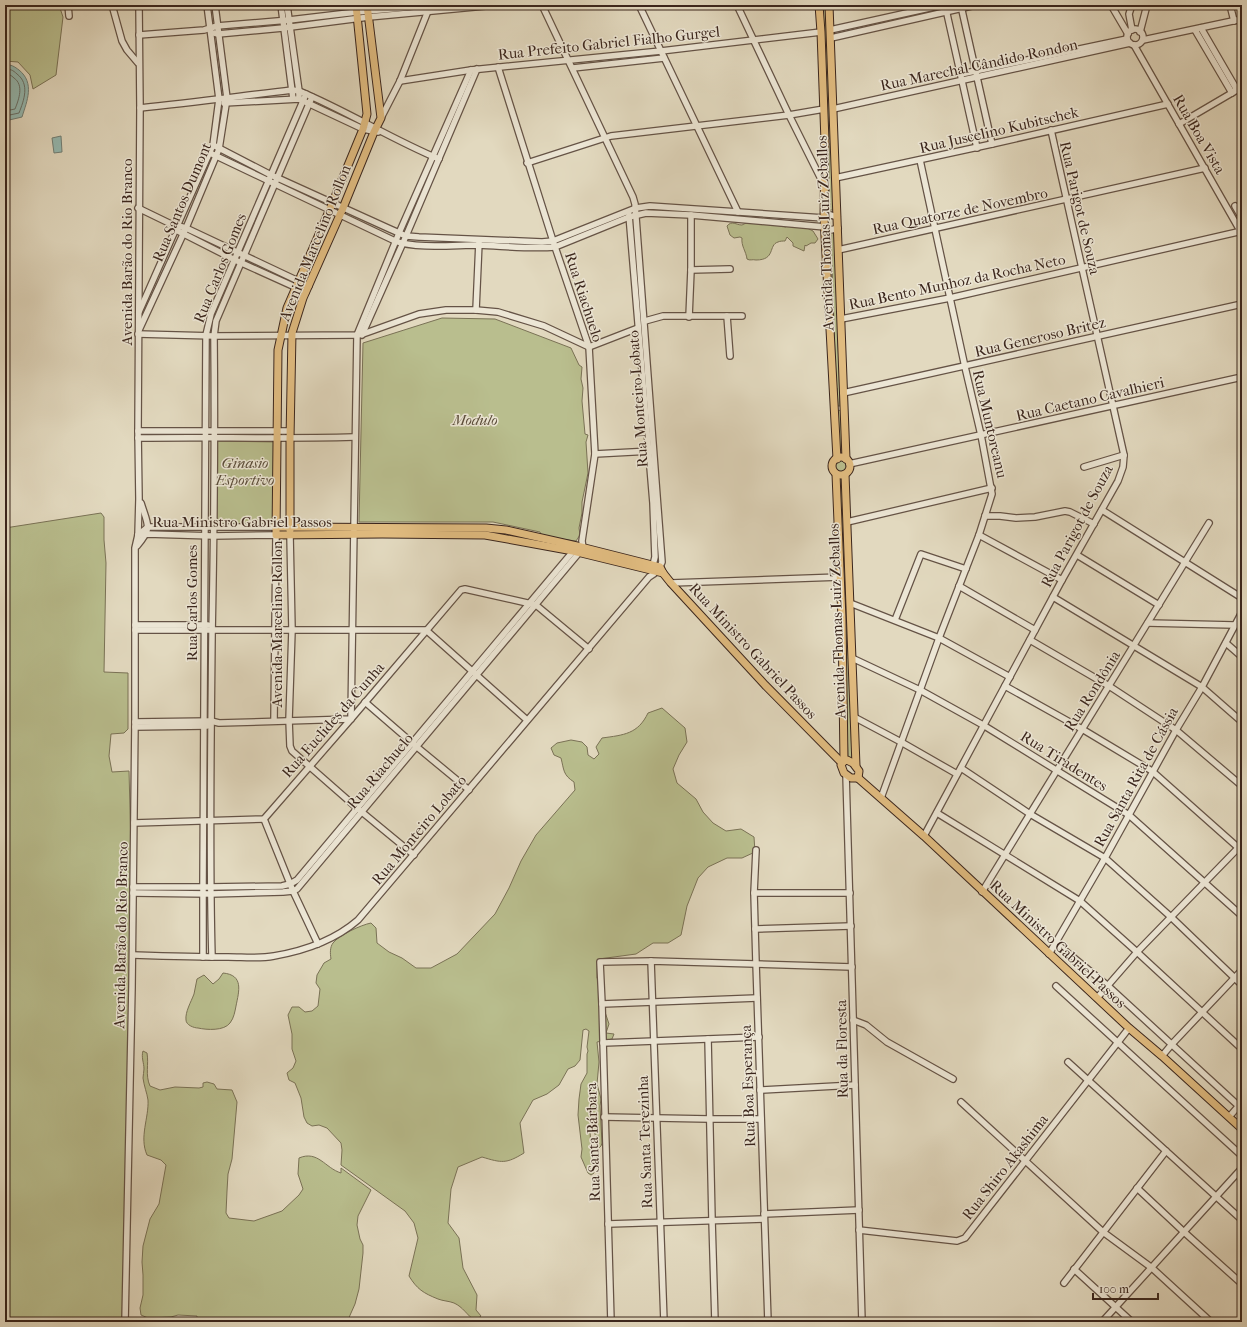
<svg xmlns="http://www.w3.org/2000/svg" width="1247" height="1327" viewBox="0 0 1247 1327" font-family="'IM FELL French Canon',serif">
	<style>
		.green { fill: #b9be8e; stroke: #7a7256 }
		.water { fill: #95bab2; stroke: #717f76 }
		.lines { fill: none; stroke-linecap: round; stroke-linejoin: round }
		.shore { stroke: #687068; stroke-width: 1 }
		.minor-casing { stroke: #655346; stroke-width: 8 }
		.major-casing { stroke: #3b261d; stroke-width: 9 }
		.minor { stroke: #ece6d5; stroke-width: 5.5 }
		.major { stroke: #e1bc80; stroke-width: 7 }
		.labels { text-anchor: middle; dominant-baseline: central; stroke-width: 3; stroke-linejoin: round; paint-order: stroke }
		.street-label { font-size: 15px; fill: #3b261d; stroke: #ece6d5 }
		.park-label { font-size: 15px; font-style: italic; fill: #5a4c39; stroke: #ece6d5 }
	</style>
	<rect width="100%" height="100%" fill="#e2d9bf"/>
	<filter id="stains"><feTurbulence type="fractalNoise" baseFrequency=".005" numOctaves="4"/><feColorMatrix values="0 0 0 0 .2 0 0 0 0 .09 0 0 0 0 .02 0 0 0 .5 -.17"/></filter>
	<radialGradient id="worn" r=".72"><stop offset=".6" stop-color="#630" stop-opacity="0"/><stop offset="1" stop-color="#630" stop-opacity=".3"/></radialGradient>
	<!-- green -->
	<g class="green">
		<polygon points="13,5 59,5 63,17 56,75 33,89 30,75 18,62 5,61 5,12"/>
		<polygon points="825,5 832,138 829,139 827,108 823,6"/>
		<polygon points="828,144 832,144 833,210 830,210"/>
		<path d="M751 220 786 227 787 225 805 227 813 231 818 239 815 243H811L806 246 805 245 804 251 793 246V243L787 237 785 241C783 241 780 241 778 242 768 245 776 260 756 260 752 259 750 261 747 259 746 251 741 246 742 238L740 237 734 238 730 235 727 226C732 220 736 225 742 225 745 224 748 221 751 220Z"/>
		<polygon points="835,232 840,406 838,406 837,388 836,387 831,233"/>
		<polygon points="442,318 495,319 571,348 579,365 582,367 581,379 583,388 582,401 585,434 588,435 586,442 588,473 582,502 582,513 579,528 580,535 576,541 545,537 542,536 540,532 493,522 359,522 363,343"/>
		<polygon points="841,410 842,455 838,455 837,411"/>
		<polygon points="214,441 277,442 273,524 215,525"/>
		<circle cx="841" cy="466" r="7"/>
		<polygon points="839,478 843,478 847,617 846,616 845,599 843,598"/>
		<polygon points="101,513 104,517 104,540 106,563 104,672 128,673 128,729 124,733 111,734 109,756 112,772 129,771 132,886 123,1322 5,1322 5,528"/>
		<polygon points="844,622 848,622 852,761 848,759"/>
		<path d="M662 708 685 728 687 742 679 755 673 769 677 783 696 799 703 812 713 823 726 831 741 829 754 837 755 852 742 858H727L708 867 698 878 687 906 681 935 668 943H653L636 954 599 959 597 963V978L604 988 603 992 604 998 599 1007 605 1012 609 1024 606 1033 614 1034 612 1039 597 1042 599 1062 597 1084 601 1099 600 1106 602 1143 601 1146 598 1149 595 1134 593 1130H590L591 1151 594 1173 591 1175 588 1173 581 1157 582 1149 578 1115 579 1099 581 1084 587 1073V1054L588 1051 587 1047 589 1031 586 1029 583 1030 580 1060 575 1066 568 1069 559 1085 547 1094 533 1100 520 1123 524 1153C506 1164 502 1163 482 1157L458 1167 451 1189 448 1223 459 1238 463 1268 477 1295 476 1310 481 1316 475 1321C467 1315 463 1307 454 1303 449 1301 443 1301 438 1299 423 1293 417 1289 409 1276L418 1238 414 1223 405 1211 341 1165 342 1150 341 1143 327 1128 319 1125 312 1126 307 1123 304 1117 301 1098 295 1083 289 1080 287 1073 293 1068 296 1061 292 1049V1034L288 1015 292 1007H299L305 1012 312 1011 318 1006 320 989 316 983 317 975 324 963 331 959C330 953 330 947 333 943 339 935 361 925 371 923L376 928 377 943 389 952 402 958 416 968H431L457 954 495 914 509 888 521 861 536 835 575 790 574 782C563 775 564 770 561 758L554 755 551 748 557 743 571 740 582 742 587 747 588 755 594 759 599 754 596 747 602 738C624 735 638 734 648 713Z"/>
		<path d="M223 973C244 975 239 991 236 1006 235 1011 234 1018 230 1023 224 1031 207 1030 198 1028 194 1028 186 1025 186 1020 185 1012 191 1002 194 994 195 989 196 984 197 979L204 975 213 984 219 979Z"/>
		<path d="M143 1051 147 1053C149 1064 145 1075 150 1086L160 1090 175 1087 199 1088 203 1087V1083L207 1082 214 1084 217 1089 232 1090 237 1102 232 1159 228 1174 227 1191 226 1213 229 1218 254 1221 282 1211 299 1195 303 1189 298 1174 299 1158C318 1150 325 1168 341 1173V1168L371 1190 358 1216 357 1225 360 1239 363 1245V1253L359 1289 355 1304 347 1322H197V1316L178 1315 171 1317 148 1318 141 1315 140 1308 143 1295V1275L142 1262 143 1246 150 1219 159 1204 166 1165 161 1160 147 1155C139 1137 149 1118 148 1100 147 1093 144 1086 143 1078 143 1075 144 1072 144 1069 144 1063 141 1057 143 1051Z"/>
	</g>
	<!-- water -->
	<g class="water">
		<path d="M5 65C11 64 15 67 19 70 35 83 27 101 22 117L5 121Z"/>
		<polygon points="61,136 62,152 54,153 52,138"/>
	</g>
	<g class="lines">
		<!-- shore -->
		<g class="shore">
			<path d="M5 69C10 69 13 70 17 74 30 84 24 100 19 113L5 116"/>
			<path d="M5 74C9 74 11 75 14 78 24 85 19 99 15 109L5 111"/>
		</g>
		<defs>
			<g id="minor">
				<polyline points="68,5 69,16"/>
				<polyline points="112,5 122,41 127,50 138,63"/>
				<polyline points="281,5 293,99"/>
				<polyline points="287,5 299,91 299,99"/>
				<polyline points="639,5 738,212"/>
				<polyline points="737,5 789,115 824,185"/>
				<polyline points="945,5 977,148"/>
				<polyline points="1111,5 1128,34"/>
				<polyline points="1132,5 1129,14 1132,30"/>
				<polyline points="1230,5 1234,21"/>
				<polyline points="961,6 992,144"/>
				<polyline points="1201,28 1237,90"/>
				<circle cx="1135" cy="37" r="8"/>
				<polyline points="830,30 943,5"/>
				<polyline points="1195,30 1232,93"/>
				<polyline points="1140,32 1147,5"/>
				<polyline points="214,33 218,34 283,28 369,17 496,5"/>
				<polyline points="139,35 204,30 217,26 289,20 357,12 435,5"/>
				<polyline points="831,38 976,5"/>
				<polyline points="1143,40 1242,19"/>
				<polyline points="1134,45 1242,234"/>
				<polyline points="573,68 664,58"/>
				<polyline points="961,74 1127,39"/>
				<polyline points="400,81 471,70 661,51 821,32"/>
				<polyline points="224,103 299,99 363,129 378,132"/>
				<path d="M140 108C190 103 241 96 292 90L299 91C347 111 391 139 439 159"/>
				<polyline points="833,109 1130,43"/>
				<polyline points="381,118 400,81 428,11"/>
				<polyline points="1179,124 1242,87"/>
				<polyline points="213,145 271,175 390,229 406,236 419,237 542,242 553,241 636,208 650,206 824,218 831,215 837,217"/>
				<path d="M210 153 395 241C416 249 455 245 478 245 504 246 529 249 555 247L629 217 646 213 691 215 825 227 831 230 838 228"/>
				<polyline points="527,163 611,136 789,115 824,109"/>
				<polyline points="835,178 992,144 1168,104"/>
				<polyline points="1235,206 1242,218"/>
				<polyline points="138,208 171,224 186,228 309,286"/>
				<polyline points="629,215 653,503 655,557 652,569"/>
				<polyline points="174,227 176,230 235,260 306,292"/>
				<polyline points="838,250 1205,168"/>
				<polyline points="691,270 730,269"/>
				<polyline points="476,310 479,242"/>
				<polyline points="139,312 213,145 219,99 207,5"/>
				<polyline points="727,316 730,356"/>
				<polyline points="689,317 691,270 691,215"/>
				<polyline points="841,319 950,298 1242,231"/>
				<polyline points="645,321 663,316 742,316"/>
				<polyline points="139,330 186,228 219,149 227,98 215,5"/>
				<polyline points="138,334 214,336 357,335 363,334 419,314 446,310 476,310 498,312 544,326 589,347 638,328"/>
				<polyline points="362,335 406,236 477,69"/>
				<polyline points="843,393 1242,304"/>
				<polyline points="138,431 290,431"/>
				<path d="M138 438C210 437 282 439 354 437"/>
				<polyline points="595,454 651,451"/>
				<polyline points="849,464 1242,377"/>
				<polyline points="1084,467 1124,455"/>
				<polyline points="1102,510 1242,598"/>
				<polyline points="985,516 1000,516 1016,518 1035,517 1065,511 1070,512 1094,524"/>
				<polyline points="847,522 992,488"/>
				<polyline points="138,535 147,534 213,536 276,535 274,721"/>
				<polyline points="138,535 148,527 276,527"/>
				<polyline points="290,535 292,630 289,720 290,746 292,751 357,808 414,855"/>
				<polyline points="979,535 1062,580"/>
				<path d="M137 546C153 527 148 526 141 503"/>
				<polyline points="1077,555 1159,605"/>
				<polyline points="671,583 840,577"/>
				<polyline points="959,586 1035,630"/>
				<polyline points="1053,597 1202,687 1242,722"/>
				<polyline points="850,603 939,638 1010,677"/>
				<polyline points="895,620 921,554 966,569"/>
				<polyline points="1148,623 1234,625"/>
				<polyline points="135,625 208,625"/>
				<polyline points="135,630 426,630 527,720"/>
				<polyline points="1030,640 1109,686 1176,730 1242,786"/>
				<polyline points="1226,643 1242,657"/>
				<polyline points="852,658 920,690 983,725 1129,815 1242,916"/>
				<polyline points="1005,686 1082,729 1152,771 1242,851"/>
				<polyline points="365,702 417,747 469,790"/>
				<polyline points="854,717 901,742 957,774"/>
				<polyline points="135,722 211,721 219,723 351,719 357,335 399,233 471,70"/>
				<polyline points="135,727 207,726"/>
				<polyline points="961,768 1030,814 1105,858 1171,917 1242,985"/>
				<polyline points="846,775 862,1322"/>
				<polyline points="881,798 939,638 979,535 992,494 981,435 965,367 920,160"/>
				<polyline points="937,813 1080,901 1137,952 1242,1049"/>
				<polyline points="264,819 293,891 318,944"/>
				<polyline points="134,823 264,819 351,719 461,590 465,589 536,605 589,649"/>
				<polyline points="924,836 1062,580 1118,481 1123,467 1124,455 1051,130"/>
				<polyline points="756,850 754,893 756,963 768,1322"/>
				<polyline points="133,887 210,887 282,886 290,884 297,880 575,549"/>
				<polyline points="982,892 1209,523"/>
				<polyline points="133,893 210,894 283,892 293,891 297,889 583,548 582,541 595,454 589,347 553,241 498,67"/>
				<polyline points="754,893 850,893"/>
				<polyline points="755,929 851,926"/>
				<polyline points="1056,943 1107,985 1242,1109"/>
				<polyline points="1049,954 1105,858 1176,730 1202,687 1242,612"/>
				<path d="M133 955C164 956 196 957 228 957 243 957 259 959 274 956 303 951 335 940 358 920L649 577C656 573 659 570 662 562L635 204 633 197 542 5"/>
				<polyline points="203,957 203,887 206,335 211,314 306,94"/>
				<path d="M212 957C209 850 211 743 212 635 214 536 215 436 214 336L216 321 312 97"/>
				<polyline points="651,961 664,1322"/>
				<polyline points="1056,986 1242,1156"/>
				<polyline points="1097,998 1137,952 1242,844"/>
				<polyline points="602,1004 757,998"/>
				<polyline points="853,1020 866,1025 887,1042 953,1079"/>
				<polyline points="708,1039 712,1220 715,1322"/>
				<polyline points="603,1043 759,1037"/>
				<polyline points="1162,1056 1172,1044 1242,970"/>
				<polyline points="1068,1062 1242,1220"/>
				<polyline points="760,1090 855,1085"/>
				<polyline points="961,1102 1103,1232 1152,1268 1211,1322"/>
				<polyline points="604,1117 709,1119 761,1119"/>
				<polyline points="1229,1117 1242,1102"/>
				<polyline points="1137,1188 1184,1232 1242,1284"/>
				<polyline points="764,1214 859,1210"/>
				<polyline points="608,1224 764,1219"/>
				<polyline points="859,1230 957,1241 965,1238 1129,1028"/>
				<polyline points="1074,1269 1132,1322"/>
				<polyline points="1064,1283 1166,1151"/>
				<polyline points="125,1322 132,987 135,722 135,548 138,535 139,499 138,431 140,108 139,5"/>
				<polyline points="611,1322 602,1004 600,962 651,961 852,967"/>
				<polyline points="1102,1322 1242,1168"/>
				<polyline points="1240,1322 1242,1320"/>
			</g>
			<g id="major">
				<polyline points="356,5 367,114 363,129 330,209 287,308 278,350 276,535 382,534 485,535 573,551 663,573"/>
				<polyline points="819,5 821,32 825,142 824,218 837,459"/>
				<polyline points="829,5 846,459"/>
				<circle cx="841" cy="466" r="9"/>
				<polyline points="836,474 842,619 844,761"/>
				<polyline points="845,474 856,766"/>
				<polyline points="276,527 486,528 506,530 577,546 660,567 663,573 671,583 765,685 842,763"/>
				<polyline points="290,530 290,439 292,333 303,298 343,208 374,132 381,118 367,5"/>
				<polygon points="847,760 853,763 859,771 858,778 851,778 844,773 841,765 844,761"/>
				<polyline points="858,778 924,836 1129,1028 1162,1056 1242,1129"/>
			</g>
		</defs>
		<!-- minor casing -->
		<use href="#minor" class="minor-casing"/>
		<!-- major casing -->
		<use href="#major" class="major-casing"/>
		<!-- minor -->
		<use href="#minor" class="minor"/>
		<!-- major -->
		<use href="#major" class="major"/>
	</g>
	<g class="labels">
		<!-- street labels -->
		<g class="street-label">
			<text transform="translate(609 43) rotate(-6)">Rua Prefeito Gabriel Fialho Gurgel</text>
			<text transform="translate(979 65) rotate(-12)">Rua Marechal Cândido Rondon</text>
			<text transform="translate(999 130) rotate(-13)">Rua Juscelino Kubitschek</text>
			<text transform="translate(1199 134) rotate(60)">Rua Boa Vista</text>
			<text transform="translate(182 202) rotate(-67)">Rua Santos Dumont</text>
			<text transform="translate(1080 208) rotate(77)">Rua Parigot de Souza</text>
			<text transform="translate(960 211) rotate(-12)">Rua Quatorze de Novembro</text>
			<text transform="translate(825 233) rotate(-92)">Avenida Thomas Luiz Zeballos</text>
			<text transform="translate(315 243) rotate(-68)">Avenida Marcelino Rollon</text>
			<text transform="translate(127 252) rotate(-90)">Avenida Barão do Rio Branco</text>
			<text transform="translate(220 268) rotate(-68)">Rua Carlos Gomes</text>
			<text transform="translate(957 282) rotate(-12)">Rua Bento Munhoz da Rocha Neto</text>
			<text transform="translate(584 297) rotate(72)">Rua Riachuelo</text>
			<text transform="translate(1040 337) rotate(-13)">Rua Generoso Britez</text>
			<text transform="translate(638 399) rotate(-94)">Rua Monteiro Lobato</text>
			<text transform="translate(1090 399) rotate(-13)">Rua Caetano Cavalhieri</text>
			<text transform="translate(990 424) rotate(77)">Rua Muntoreanu</text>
			<text x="242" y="522">Rua Ministro Gabriel Passos</text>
			<text transform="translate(1077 526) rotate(-62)">Rua Parigot de Souza</text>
			<text transform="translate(192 603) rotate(-90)">Rua Carlos Gomes</text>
			<text transform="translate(837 621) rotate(-92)">Avenida Thomas Luiz Zeballos</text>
			<text transform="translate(277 624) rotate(-90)">Avenida Marcelino Rollon</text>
			<text transform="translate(753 651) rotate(47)">Rua Ministro Gabriel Passos</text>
			<text transform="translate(1092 691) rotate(-58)">Rua Rondônia</text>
			<text transform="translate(333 720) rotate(-49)">Rua Euclides da Cunha</text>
			<text transform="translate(1064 761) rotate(32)">Rua Tiradentes</text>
			<text transform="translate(380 771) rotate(-50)">Rua Riachuelo</text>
			<text transform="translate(1136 777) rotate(-61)">Rua Santa Rita de Cássia</text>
			<text transform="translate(419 830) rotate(-50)">Rua Monteiro Lobato</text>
			<text transform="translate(121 935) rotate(-89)">Avenida Barão do Rio Branco</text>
			<text transform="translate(1058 944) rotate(43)">Rua Ministro Gabriel Passos</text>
			<text transform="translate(842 1049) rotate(-91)">Rua da Floresta</text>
			<text transform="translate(748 1086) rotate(-92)">Rua Boa Esperança</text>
			<text transform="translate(593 1142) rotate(-92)">Rua Santa Bárbara</text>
			<text transform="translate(645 1142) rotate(-92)">Rua Santa Terezinha</text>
			<text transform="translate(1005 1167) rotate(-52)">Rua Shiro Akashima</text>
		</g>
		<!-- park labels -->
		<g class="park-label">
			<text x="475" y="420">Modulo</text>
			<text x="245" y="463">Ginasio<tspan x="245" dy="17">Esportivo</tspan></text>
		</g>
	</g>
	<!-- margin -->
	<rect width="1247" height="1327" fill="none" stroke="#e2d9bf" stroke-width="20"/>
	<rect x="6" y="6" width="1235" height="1315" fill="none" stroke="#3b261d" stroke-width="2"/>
	<rect x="10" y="10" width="1227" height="1307" fill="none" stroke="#3b261d"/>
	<!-- scale -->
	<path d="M1093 1293v6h65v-6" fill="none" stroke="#3b261d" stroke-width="2"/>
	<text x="1099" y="1293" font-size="12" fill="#3b261d" stroke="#ece6d5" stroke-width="3" paint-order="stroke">100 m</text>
	<rect width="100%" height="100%" filter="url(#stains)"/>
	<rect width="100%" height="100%" fill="url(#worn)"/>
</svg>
